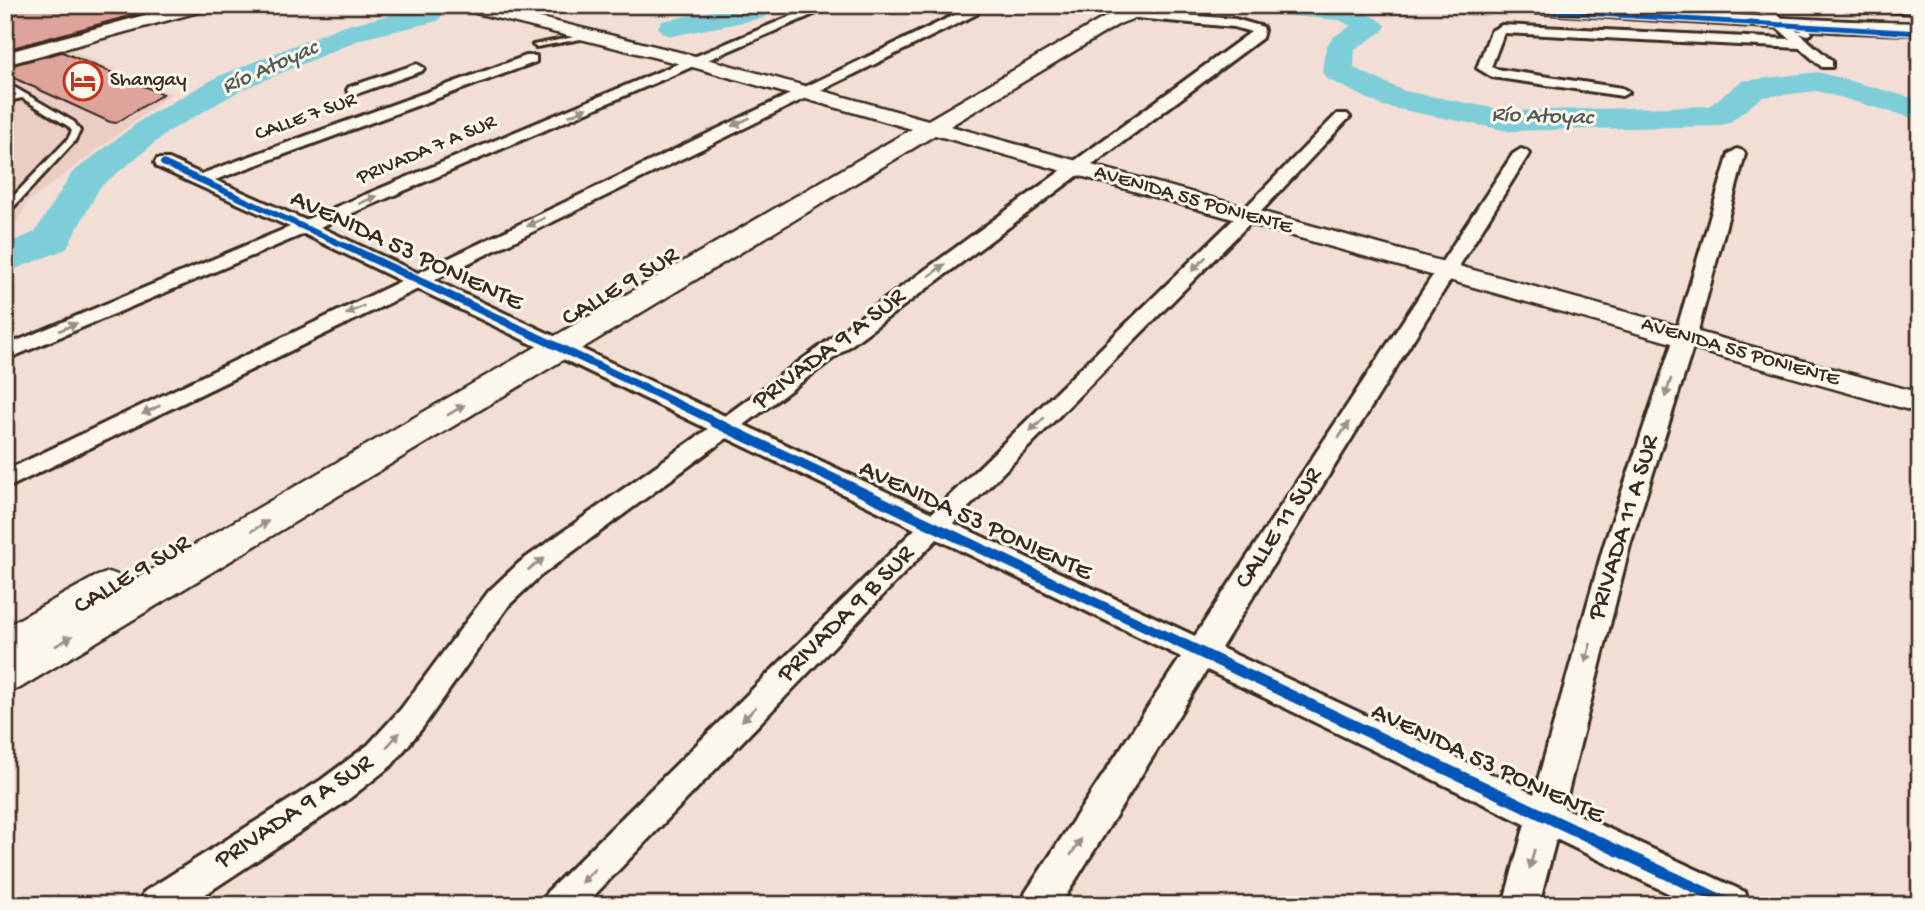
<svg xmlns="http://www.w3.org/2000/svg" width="1925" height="910" viewBox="0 0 1925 910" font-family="'Gochi Hand',sans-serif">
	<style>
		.built { fill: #eccdc3 }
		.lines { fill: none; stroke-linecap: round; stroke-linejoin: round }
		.stream { stroke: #638c8e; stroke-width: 5 }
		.river { fill: #7eced9; fill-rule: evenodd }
		.building { fill: #dea49c; stroke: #3b2a1e; stroke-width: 2 }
		.lane-casing { stroke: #3b2a1e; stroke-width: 6 }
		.street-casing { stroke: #3b2a1e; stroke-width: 6 }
		.secondary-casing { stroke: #3b2a1e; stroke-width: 5 }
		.lane { fill: #fbf7ec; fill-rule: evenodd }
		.street { fill: #fbf7ec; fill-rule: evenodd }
		.secondary { fill: #fbf7ec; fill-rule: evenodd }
		.cycleway-far4-casing { stroke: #fbf7ec; stroke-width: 8 }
		.cycleway-far3-casing { stroke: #fbf7ec; stroke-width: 9 }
		.cycleway-far2-casing { stroke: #fbf7ec; stroke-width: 11 }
		.cycleway-far1-casing { stroke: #fbf7ec; stroke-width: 14 }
		.cycleway-casing { stroke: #fbf7ec; stroke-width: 16 }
		.cycleway-far4 { stroke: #0057b8; stroke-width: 5 }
		.cycleway-far3 { stroke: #0057b8; stroke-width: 6 }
		.cycleway-far2 { stroke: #0057b8; stroke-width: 8 }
		.cycleway-far1 { stroke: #0057b8; stroke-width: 10 }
		.cycleway { stroke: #0057b8; stroke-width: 11 }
		.oneway { fill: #9b9085 }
		.labels { text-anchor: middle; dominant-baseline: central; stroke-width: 6; stroke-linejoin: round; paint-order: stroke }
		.far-poi-label { font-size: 21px; fill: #3b2a1e; stroke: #fbf7ec; text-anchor: start }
		.far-street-label { font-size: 21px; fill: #3b2a1e; stroke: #fbf7ec }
		.far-water-label { font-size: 23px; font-style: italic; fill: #4f5b56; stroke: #fbf7ec }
		.street-label { font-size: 26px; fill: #3b2a1e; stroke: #fbf7ec }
	</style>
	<rect width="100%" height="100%" fill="#f2ded4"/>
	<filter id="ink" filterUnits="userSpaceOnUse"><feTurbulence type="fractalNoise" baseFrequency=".0143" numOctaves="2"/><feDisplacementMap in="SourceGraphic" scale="14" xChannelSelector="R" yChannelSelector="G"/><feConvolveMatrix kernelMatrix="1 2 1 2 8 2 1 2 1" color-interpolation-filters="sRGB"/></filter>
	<g filter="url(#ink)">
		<!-- built -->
		<polygon class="built" points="62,47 171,94 28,202 16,224 5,228 5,63"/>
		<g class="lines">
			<!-- stream -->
			<polyline class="stream" points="377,8 407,10 420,15"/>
			<!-- river -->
			<g class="river">
				<polygon points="745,5 779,5 763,18 672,36 662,33 658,27 662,21"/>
				<path d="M1247 5C1282 5 1364 0 1386 26L1382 32 1355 49 1354 68 1404 91 1509 111 1709 106 1742 81 1818 72 1920 100V120L1817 91 1762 97 1729 123 1717 126 1509 131 1383 106 1327 79 1322 72C1326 43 1325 41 1351 26L1339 20 1260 13 1250 11Z"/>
				<polygon points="428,7 438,9 442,15 438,21 361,39 241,90 168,132 100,187 66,249 5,273 5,245 35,232 72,173 144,118 219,76 342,26"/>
			</g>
		</g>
		<!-- building -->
		<g class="building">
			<polygon points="5,5 139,5 140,13 5,50"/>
			<polygon points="62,52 163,94 116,123 110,122 5,74 5,67"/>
		</g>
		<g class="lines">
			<defs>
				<g id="lane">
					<polygon points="1803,26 1819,29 1810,30 1812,33 1809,35 1787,32 1790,30 1802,31 1800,28"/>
					<polygon points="590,34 592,35 592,37 536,47 533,45"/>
					<polygon points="5,82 74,122 80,131 74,142 8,213 5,214 5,205 68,139 72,131 68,126 22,98 5,102 5,98 17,95 5,87"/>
				</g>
				<g id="street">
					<polygon points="818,5 835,5 320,227 418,273 969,8 977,8 977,14 434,280 725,416 1251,32 1234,27 1114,16 1108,12 1110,9 1235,19 1263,27 1264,30 1262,38 744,425 932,513 1241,212 1337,114 1347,114 1350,117 1347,120 1253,220 953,523 1195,636 1513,154 1521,149 1527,151 1529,154 1221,648 1534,794 1604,545 1674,338 1729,154 1737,149 1743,151 1745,154 1696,338 1630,545 1564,808 1745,892 1750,905 1693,905 1556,839 1539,905 1503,905 1525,824 1207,670 1060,905 1021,905 1026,892 1181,657 937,539 585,905 542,905 547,892 915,529 727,438 540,576 509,605 423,727 392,765 345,802 189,905 139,905 144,892 321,780 368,745 401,709 489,591 520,562 708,429 418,289 5,489 5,471 401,281 304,234 5,360 5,346 290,227 157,167 155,163 157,159 169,159 201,174 526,56 536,56 536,62 215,180 305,220"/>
					<polygon points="1752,5 1766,5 1832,61 1832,67 1822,67 1800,48 1504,33 1491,67 1496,69 1622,88 1629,92 1622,96 1492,77 1477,68 1491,31 1502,25 1790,39"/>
					<polygon points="1838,5 1916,6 1920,7 1920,13 1844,9"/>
					<polygon points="417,64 424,68 422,71 359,93 349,93 347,90 349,87"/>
				</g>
				<g id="secondary">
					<polygon points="182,5 212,5 209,9 5,65 5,53"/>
					<polygon points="457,5 488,5 703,58 928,120 1107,16 1135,5 1161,5 1158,9 1119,24 950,126 1920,393 1920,413 935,135 20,688 5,693 5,627 95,577 109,572 123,577 127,584 912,129 689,66 460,9"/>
					<path d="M1477 5C1625 5 1772 20 1920 23V35L1839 32 1486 10Z"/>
				</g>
			</defs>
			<!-- lane casing -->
			<use href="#lane" class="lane-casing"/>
			<!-- street casing -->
			<use href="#street" class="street-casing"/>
			<!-- secondary casing -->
			<use href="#secondary" class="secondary-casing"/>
			<!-- lane -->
			<use href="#lane" class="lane"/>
			<!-- street -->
			<use href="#street" class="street"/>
			<!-- secondary -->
			<use href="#secondary" class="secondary"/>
			<defs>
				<polyline id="cycleway-far4" points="1449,5 1920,33"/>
				<polyline id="cycleway-far3" points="163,163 354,250"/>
				<polyline id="cycleway-far2" points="350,248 718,423"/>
				<polyline id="cycleway-far1" points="714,422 1174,640"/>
				<polyline id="cycleway" points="1170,638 1732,905"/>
			</defs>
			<!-- cycleway-far4 casing -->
			<use href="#cycleway-far4" class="cycleway-far4-casing"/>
			<!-- cycleway-far3 casing -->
			<use href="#cycleway-far3" class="cycleway-far3-casing"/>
			<!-- cycleway-far2 casing -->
			<use href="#cycleway-far2" class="cycleway-far2-casing"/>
			<!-- cycleway-far1 casing -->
			<use href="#cycleway-far1" class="cycleway-far1-casing"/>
			<!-- cycleway casing -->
			<use href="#cycleway" class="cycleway-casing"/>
			<!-- cycleway-far4 -->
			<use href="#cycleway-far4" class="cycleway-far4"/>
			<!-- cycleway-far3 -->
			<use href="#cycleway-far3" class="cycleway-far3"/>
			<!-- cycleway-far2 -->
			<use href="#cycleway-far2" class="cycleway-far2"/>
			<!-- cycleway-far1 -->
			<use href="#cycleway-far1" class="cycleway-far1"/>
			<!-- cycleway -->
			<use href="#cycleway" class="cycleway"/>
		</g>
		<!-- one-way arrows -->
		<defs><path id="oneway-solid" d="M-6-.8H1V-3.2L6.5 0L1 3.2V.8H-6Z" transform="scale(1.75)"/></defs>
		<g class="oneway">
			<use href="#oneway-solid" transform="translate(578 112) rotate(-23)"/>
			<use href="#oneway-solid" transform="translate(741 122) rotate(154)"/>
			<use href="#oneway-solid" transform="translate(368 200) rotate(-23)"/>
			<use href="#oneway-solid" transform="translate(536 222) rotate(154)"/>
			<use href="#oneway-solid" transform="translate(1199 264) rotate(135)"/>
			<use href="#oneway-solid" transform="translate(937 270) rotate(-37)"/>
			<use href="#oneway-solid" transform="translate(355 310) rotate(154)"/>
			<use href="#oneway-solid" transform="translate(68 327) rotate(-23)"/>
			<use href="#oneway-solid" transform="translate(1668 388) rotate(108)"/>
			<use href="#oneway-solid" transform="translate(151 410) rotate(154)"/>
			<use href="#oneway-solid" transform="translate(456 410) rotate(-31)"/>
			<use href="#oneway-solid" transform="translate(1037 425) rotate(135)"/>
			<use href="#oneway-solid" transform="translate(1344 430) rotate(-57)"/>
			<use href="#oneway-solid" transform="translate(260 526) rotate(-31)"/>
			<use href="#oneway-solid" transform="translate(536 564) rotate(-37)"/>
			<use href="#oneway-solid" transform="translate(64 641) rotate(-31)"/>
			<use href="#oneway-solid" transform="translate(1588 653) rotate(105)"/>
			<use href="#oneway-solid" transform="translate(749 714) rotate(135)"/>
			<use href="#oneway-solid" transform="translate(393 740) rotate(-49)"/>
			<use href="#oneway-solid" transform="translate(1076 847) rotate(-57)"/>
			<use href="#oneway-solid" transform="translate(1532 859) rotate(104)"/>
			<use href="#oneway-solid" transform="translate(588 876) rotate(135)"/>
		</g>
	</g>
	<!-- icons -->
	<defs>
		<symbol id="hotel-ring" viewBox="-11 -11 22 22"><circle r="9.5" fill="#fbf7ec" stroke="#c8321e" stroke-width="1.5"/><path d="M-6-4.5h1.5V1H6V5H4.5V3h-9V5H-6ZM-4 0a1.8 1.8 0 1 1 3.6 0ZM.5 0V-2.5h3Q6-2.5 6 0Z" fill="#c8321e"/></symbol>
	</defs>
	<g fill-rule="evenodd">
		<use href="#hotel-ring" x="61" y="59" width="44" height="44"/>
	</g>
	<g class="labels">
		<!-- far-poi labels -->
		<g class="far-poi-label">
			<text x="110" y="81">Shangay</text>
		</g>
		<!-- far-street labels -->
		<g class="far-street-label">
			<text transform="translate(306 118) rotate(-20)">CALLE 7 SUR</text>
			<text transform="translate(427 151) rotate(-23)">PRIVADA 7 A SUR</text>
			<text transform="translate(1193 201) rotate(16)">AVENIDA 55 PONIENTE</text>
			<text transform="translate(1740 353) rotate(16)">AVENIDA 55 PONIENTE</text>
		</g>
		<!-- far-water labels -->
		<g class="far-water-label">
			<text transform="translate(270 68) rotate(-24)">Río Atoyac</text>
			<text transform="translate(1542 117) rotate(2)">Río Atoyac</text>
		</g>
		<!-- street labels -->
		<g class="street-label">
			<text transform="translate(406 252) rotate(25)">AVENIDA 53 PONIENTE</text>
			<text transform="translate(621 288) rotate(-31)">CALLE 9 SUR</text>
			<text transform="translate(830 350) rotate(-37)">PRIVADA 9 A SUR</text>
			<text transform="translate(975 522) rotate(25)">AVENIDA 53 PONIENTE</text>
			<text transform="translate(1625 528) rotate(-73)">PRIVADA 11 A SUR</text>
			<text transform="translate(1280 529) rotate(-57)">CALLE 11 SUR</text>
			<text transform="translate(133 576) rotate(-31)">CALLE 9 SUR</text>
			<text transform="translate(847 615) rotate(-45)">PRIVADA 9 B SUR</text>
			<text transform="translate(1487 765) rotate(25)">AVENIDA 53 PONIENTE</text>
			<text transform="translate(295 813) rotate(-34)">PRIVADA 9 A SUR</text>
		</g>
	</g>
	<!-- margin -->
	<rect width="1925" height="910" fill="none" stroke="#fbf7ec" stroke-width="28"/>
	<rect x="14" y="14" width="1897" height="882" fill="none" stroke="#3b2a1e" stroke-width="2.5" filter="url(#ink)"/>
</svg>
